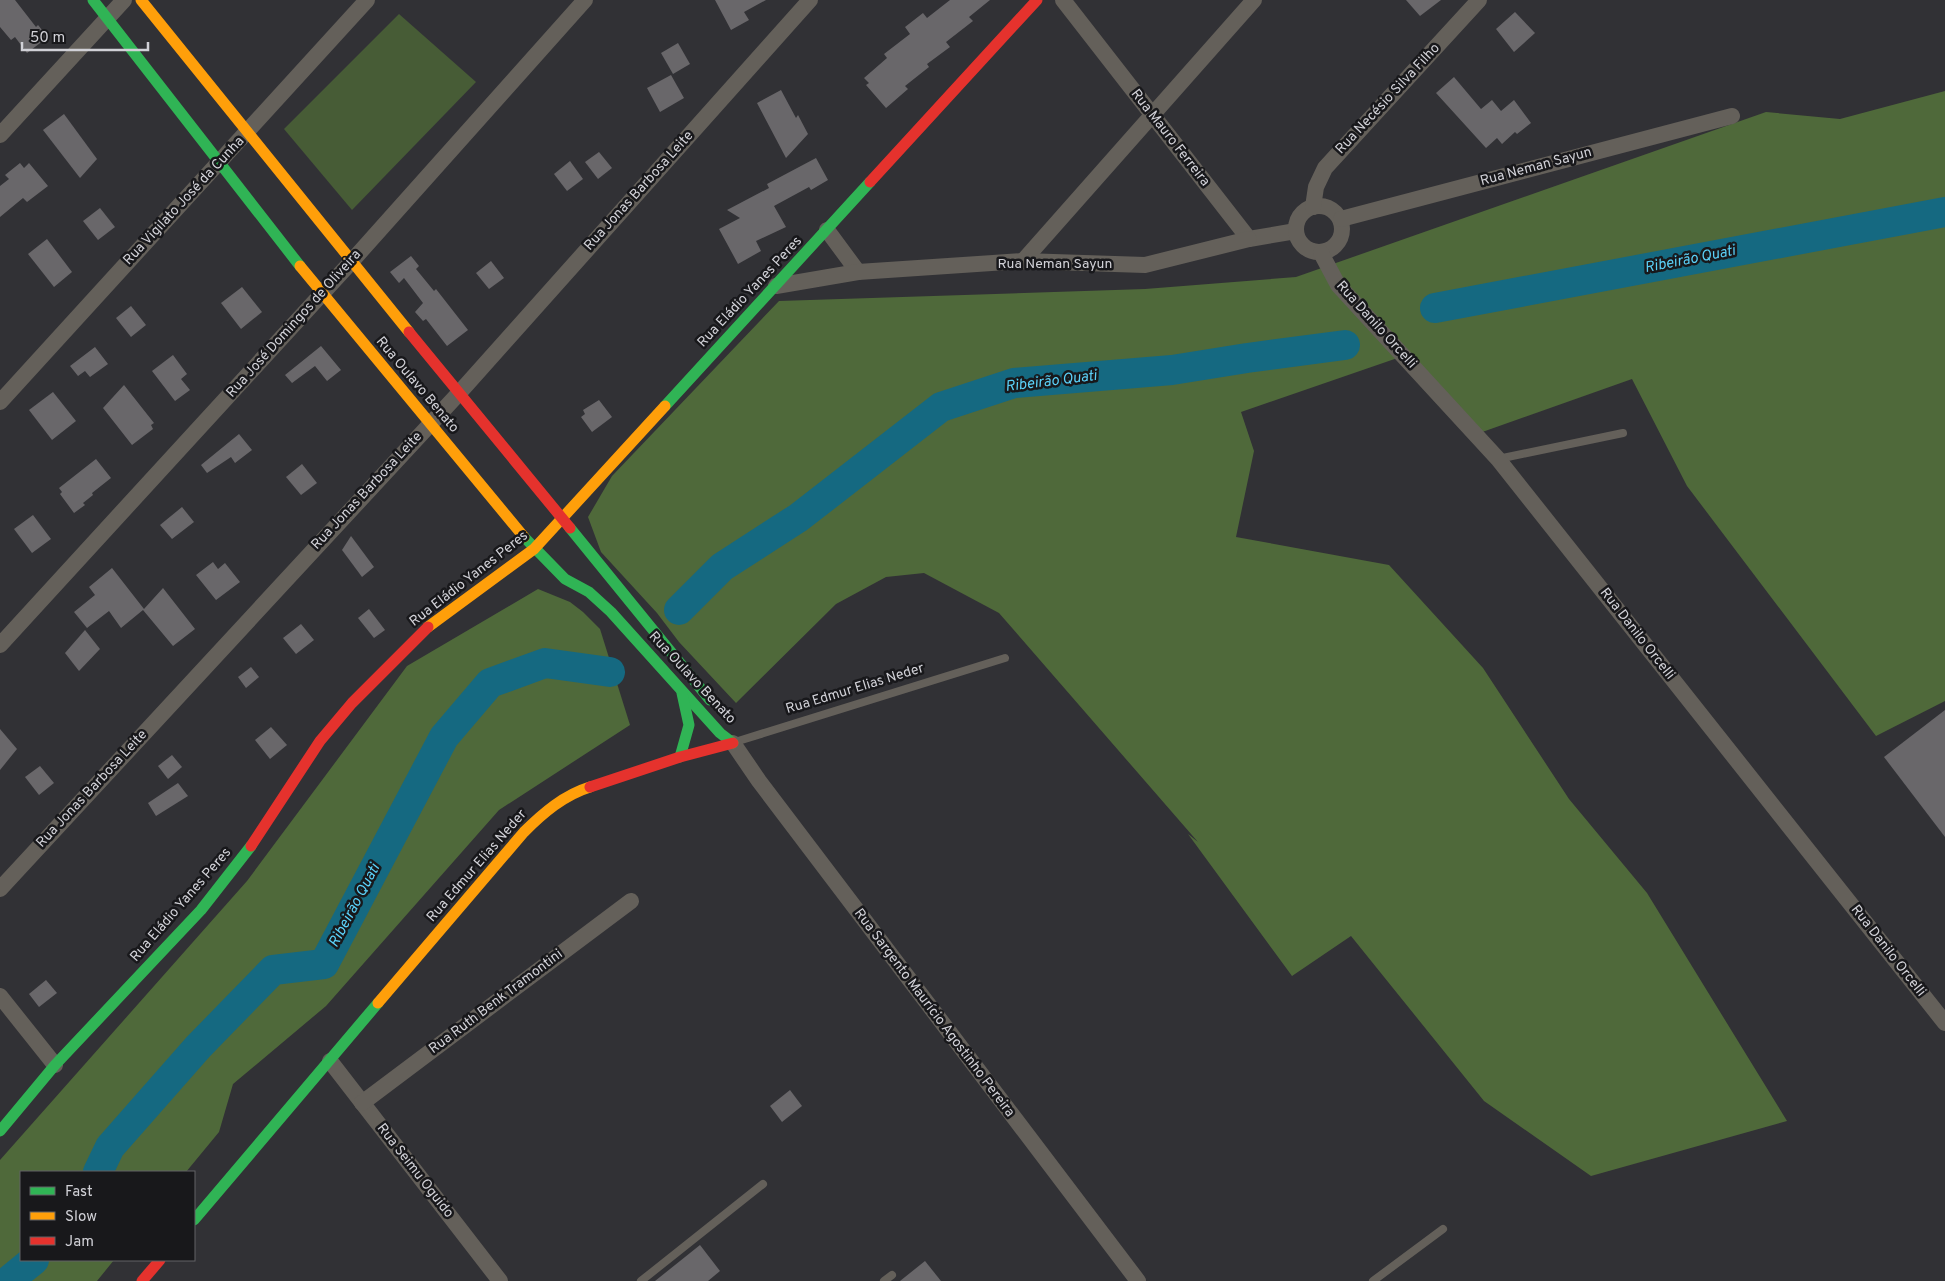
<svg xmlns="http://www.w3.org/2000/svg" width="1945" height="1281" viewBox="0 0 1945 1281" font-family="Overpass,sans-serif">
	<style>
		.green { fill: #475c36 }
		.forest { fill: #4f693a }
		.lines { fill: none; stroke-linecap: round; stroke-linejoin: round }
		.river { stroke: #156981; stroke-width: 30 }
		.building { fill: #69676a }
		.lane { stroke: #64605a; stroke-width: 8 }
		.street { stroke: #64605a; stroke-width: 16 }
		.fast { stroke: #30b455; stroke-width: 11 }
		.slow { stroke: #ff9f0a; stroke-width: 11 }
		.jam { stroke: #e5322d; stroke-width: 11 }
		.labels { text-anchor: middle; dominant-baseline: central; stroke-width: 5; stroke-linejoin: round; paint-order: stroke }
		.street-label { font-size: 14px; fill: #d1d1d7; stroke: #18181b }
		.water-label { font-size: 15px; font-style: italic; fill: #5bd1f8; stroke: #18181b }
	</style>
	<rect width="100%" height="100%" fill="#313135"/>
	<!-- green -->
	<polygon class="green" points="399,14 476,82 352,210 284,129"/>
	<!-- forest -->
	<g class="forest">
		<polygon points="1945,91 1945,701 1876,736 1687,486 1632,379 1471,436 1412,353 1241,412 1254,451 1236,537 1389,565 1483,668 1569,799 1647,893 1787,1121 1591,1176 1484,1101 1351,936 1292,976 1188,834 1198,842 999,613 924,573 886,577 836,604 736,703 679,642 657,613 601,552 588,517 612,476 779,301 1145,289 1296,277 1766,112 1840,119"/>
		<polygon points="538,589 570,602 583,612 600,629 630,725 499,810 326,1006 233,1084 219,1132 186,1172 21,1172 21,1260 114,1260 97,1281 0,1281 0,1160 247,881 407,666"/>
	</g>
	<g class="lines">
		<!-- river -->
		<g class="river">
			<polyline points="1435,308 1945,212"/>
			<polyline points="679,610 722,567 798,518 941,407 1014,383 1172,370 1247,358 1345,345"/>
			<polyline points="98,1172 110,1147 198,1047 273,970 324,964 444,737 490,683 545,663 610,672"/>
			<polyline points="8,1281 34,1260"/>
		</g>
	</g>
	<!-- building -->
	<g class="building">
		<polygon points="0,0 15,0 36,27 38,25 48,37 27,53 15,37 11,40 0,27"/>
		<polygon points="715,0 766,0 744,12 749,20 731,30"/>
		<polygon points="950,0 990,0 969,17 973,21 946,42 950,47 927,64 929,67 905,86 908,89 886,108 866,85 869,83 864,78 887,58 884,54 910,34 905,27 923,13 927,18"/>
		<polygon points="1406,0 1441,0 1420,16"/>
		<polygon points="1515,12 1535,33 1514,52 1496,29"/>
		<polygon points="678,43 690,64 673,74 661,53"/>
		<polygon points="671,75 684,98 660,112 647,88"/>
		<polygon points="1454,77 1481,109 1492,100 1501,111 1514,100 1531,123 1517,134 1515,132 1502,144 1497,138 1486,148 1436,93"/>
		<polygon points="781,90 796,118 798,115 808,134 786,158 757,103"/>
		<polygon points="64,114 97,159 80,178 43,130"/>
		<polygon points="599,152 612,168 598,179 585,162"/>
		<polygon points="816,158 828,180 811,190 809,187 774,206 786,227 756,241 761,251 738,264 719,229 740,218 727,210 769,188 767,184"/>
		<polygon points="570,161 583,179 567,191 554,174"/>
		<polygon points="20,163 24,168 29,163 48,186 27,202 23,198 0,217 0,186 9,179 5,175"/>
		<polygon points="100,208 115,227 98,240 83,221"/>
		<polygon points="47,239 72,272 54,287 28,254"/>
		<polygon points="411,256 419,266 416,269 434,291 436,289 468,330 447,346 426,319 423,321 415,312 423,303 404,278 399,283 390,272"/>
		<polygon points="491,261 504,278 489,289 476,273"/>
		<polygon points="242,287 262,312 241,329 221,303"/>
		<polygon points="131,306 146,325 131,337 116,318"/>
		<polygon points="321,346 341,370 327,381 315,366 292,383 285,375"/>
		<polygon points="95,347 108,364 90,377 85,371 78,376 70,366"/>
		<polygon points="173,355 187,374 181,379 190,390 175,401 152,371"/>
		<polygon points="124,385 154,423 151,425 153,429 132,445 103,408"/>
		<polygon points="53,392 76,421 52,440 29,410"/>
		<polygon points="599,400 612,417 592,432 581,417 585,414 583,410"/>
		<polygon points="239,434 252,450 235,463 231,457 207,473 201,465"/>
		<polygon points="96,459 111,478 92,493 93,495 83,503 85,505 74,513 60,494 62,492 59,488"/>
		<polygon points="302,464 317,483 301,495 286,477"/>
		<polygon points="182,507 194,522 172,539 160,525"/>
		<polygon points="33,515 51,539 32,553 14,529"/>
		<polygon points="351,536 374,567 362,577 342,550"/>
		<polygon points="213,562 218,569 225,563 240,582 216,600 196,575"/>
		<polygon points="112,568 144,609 163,588 195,629 173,646 143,610 121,628 109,611 87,628 74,612 95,595 89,587"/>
		<polygon points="369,609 385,630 374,638 358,618"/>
		<polygon points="301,624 314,640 296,654 283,638"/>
		<polygon points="85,630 100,649 79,671 65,653"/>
		<polygon points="251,667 259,677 246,688 238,677"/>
		<polygon points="1945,710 1945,837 1884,757"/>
		<polygon points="271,727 287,745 270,759 255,740"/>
		<polygon points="0,729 17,749 0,770"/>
		<polygon points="172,755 182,767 168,779 158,766"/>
		<polygon points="40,766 54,783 39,795 25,777"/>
		<polygon points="178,783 188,796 156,816 148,803"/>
		<polygon points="46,980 57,993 39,1007 29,994"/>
		<polygon points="790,1090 802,1106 782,1122 770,1106"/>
		<polygon points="700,1245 720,1271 708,1281 655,1281"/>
		<polygon points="925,1261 941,1281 900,1281"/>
	</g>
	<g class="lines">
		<!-- lane -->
		<g class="lane">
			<polyline points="1498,459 1623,433"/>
			<polyline points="735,742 1005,658"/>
			<polyline points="641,1281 763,1184"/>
			<polyline points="884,1281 892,1275"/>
			<polyline points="1373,1281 1443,1229"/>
		</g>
		<!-- street -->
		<g class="street">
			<polyline points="1063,0 1249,239 1296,231"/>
			<polyline points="0,135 124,0"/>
			<circle cx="1319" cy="229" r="23"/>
			<polyline points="1313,207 1316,187 1325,168 1479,0"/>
			<polyline points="1341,219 1732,116"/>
			<polyline points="827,230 858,272"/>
			<polyline points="1321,253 1338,285 1498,459 1945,1023"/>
			<polyline points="1023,261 1254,0"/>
			<polyline points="776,286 858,272 1023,261 1145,265 1249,239"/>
			<polyline points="0,402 367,0"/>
			<polyline points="0,645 352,261 585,0"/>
			<polyline points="733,743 759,781 1138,1281"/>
			<polyline points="0,889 460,392 810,0"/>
			<polyline points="0,996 55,1065"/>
			<polyline points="330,1061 500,1281"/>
			<polyline points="362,1103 631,901"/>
		</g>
		<!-- fast -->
		<g class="fast">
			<polyline points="93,0 300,266"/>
			<polyline points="665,406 870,182"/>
			<polyline points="570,528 710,700"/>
			<polyline points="524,537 565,579 589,592 611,612 720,733 733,743"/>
			<polyline points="680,757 689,725 682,693"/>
			<polyline points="0,1131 55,1065 201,910 251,846"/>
			<polyline points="194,1220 378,1003"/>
		</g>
		<!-- slow -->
		<g class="slow">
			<polyline points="141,0 409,332"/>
			<polyline points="300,266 524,537"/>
			<polyline points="428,627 534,549 665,406"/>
			<path d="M378 1003 524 832C543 813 564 795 590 787"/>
		</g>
		<!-- jam -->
		<g class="jam">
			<polyline points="870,182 1037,0"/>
			<polyline points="409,332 570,528"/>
			<polyline points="590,787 680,757 733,743"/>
			<polyline points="251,846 320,741 352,703 428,627"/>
			<polyline points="142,1281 160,1260"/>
		</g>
	</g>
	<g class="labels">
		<!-- street labels -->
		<g class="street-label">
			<text transform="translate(1388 99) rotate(-47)">Rua Necésio Silva Filho</text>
			<text transform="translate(1170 138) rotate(52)">Rua Mauro Ferreira</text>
			<text transform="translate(1536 167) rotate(-15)">Rua Neman Sayun</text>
			<text transform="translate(639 191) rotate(-48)">Rua Jonas Barbosa Leite</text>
			<text transform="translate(184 201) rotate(-47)">Rua Vigilato José da Cunha</text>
			<text x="1055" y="264">Rua Neman Sayun</text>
			<text transform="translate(750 292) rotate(-47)">Rua Eládio Yanes Peres</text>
			<text transform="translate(294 324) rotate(-48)">Rua José Domingos de Oliveira</text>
			<text transform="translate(1376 325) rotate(48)">Rua Danilo Orcelli</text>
			<text transform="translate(417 385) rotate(50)">Rua Oulavo Benato</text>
			<text transform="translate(367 491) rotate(-47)">Rua Jonas Barbosa Leite</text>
			<text transform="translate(469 579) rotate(-38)">Rua Eládio Yanes Peres</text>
			<text transform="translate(1637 634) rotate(52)">Rua Danilo Orcelli</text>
			<text transform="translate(692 678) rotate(47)">Rua Oulavo Benato</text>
			<text transform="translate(855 689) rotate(-17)">Rua Edmur Elias Neder</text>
			<text transform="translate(92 789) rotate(-47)">Rua Jonas Barbosa Leite</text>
			<text transform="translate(477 866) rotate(-49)">Rua Edmur Elias Neder</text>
			<text transform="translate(181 905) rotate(-49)">Rua Eládio Yanes Peres</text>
			<text transform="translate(1888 951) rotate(52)">Rua Danilo Orcelli</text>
			<text transform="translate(496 1002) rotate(-37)">Rua Ruth Benk Tramontini</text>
			<text transform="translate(934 1013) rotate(53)">Rua Sargento Maurício Agostinho Pereira</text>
			<text transform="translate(415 1171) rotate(52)">Rua Seimu Oguido</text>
		</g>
		<!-- water labels -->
		<g class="water-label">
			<text transform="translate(1690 260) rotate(-11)">Ribeirão Quati</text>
			<text transform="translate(1051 382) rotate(-7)">Ribeirão Quati</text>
			<text transform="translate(355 906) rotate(-62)">Ribeirão Quati</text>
		</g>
	</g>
	<!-- legend -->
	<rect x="20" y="1171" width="175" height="90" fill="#18181b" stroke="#626266"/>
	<rect x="30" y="1187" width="25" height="8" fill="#30b455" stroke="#626266"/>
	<text x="65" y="1196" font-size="15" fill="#d1d1d7">Fast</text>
	<rect x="30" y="1212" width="25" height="8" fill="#ff9f0a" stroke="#626266"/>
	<text x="65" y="1221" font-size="15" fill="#d1d1d7">Slow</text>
	<rect x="30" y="1237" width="25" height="8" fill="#e5322d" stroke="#626266"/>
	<text x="65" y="1246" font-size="15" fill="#d1d1d7">Jam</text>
	<!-- scale -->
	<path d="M22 42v8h126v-8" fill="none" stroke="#d1d1d7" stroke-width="2.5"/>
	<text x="30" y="42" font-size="15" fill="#d1d1d7" stroke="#18181b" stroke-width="4" paint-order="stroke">50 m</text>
</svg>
